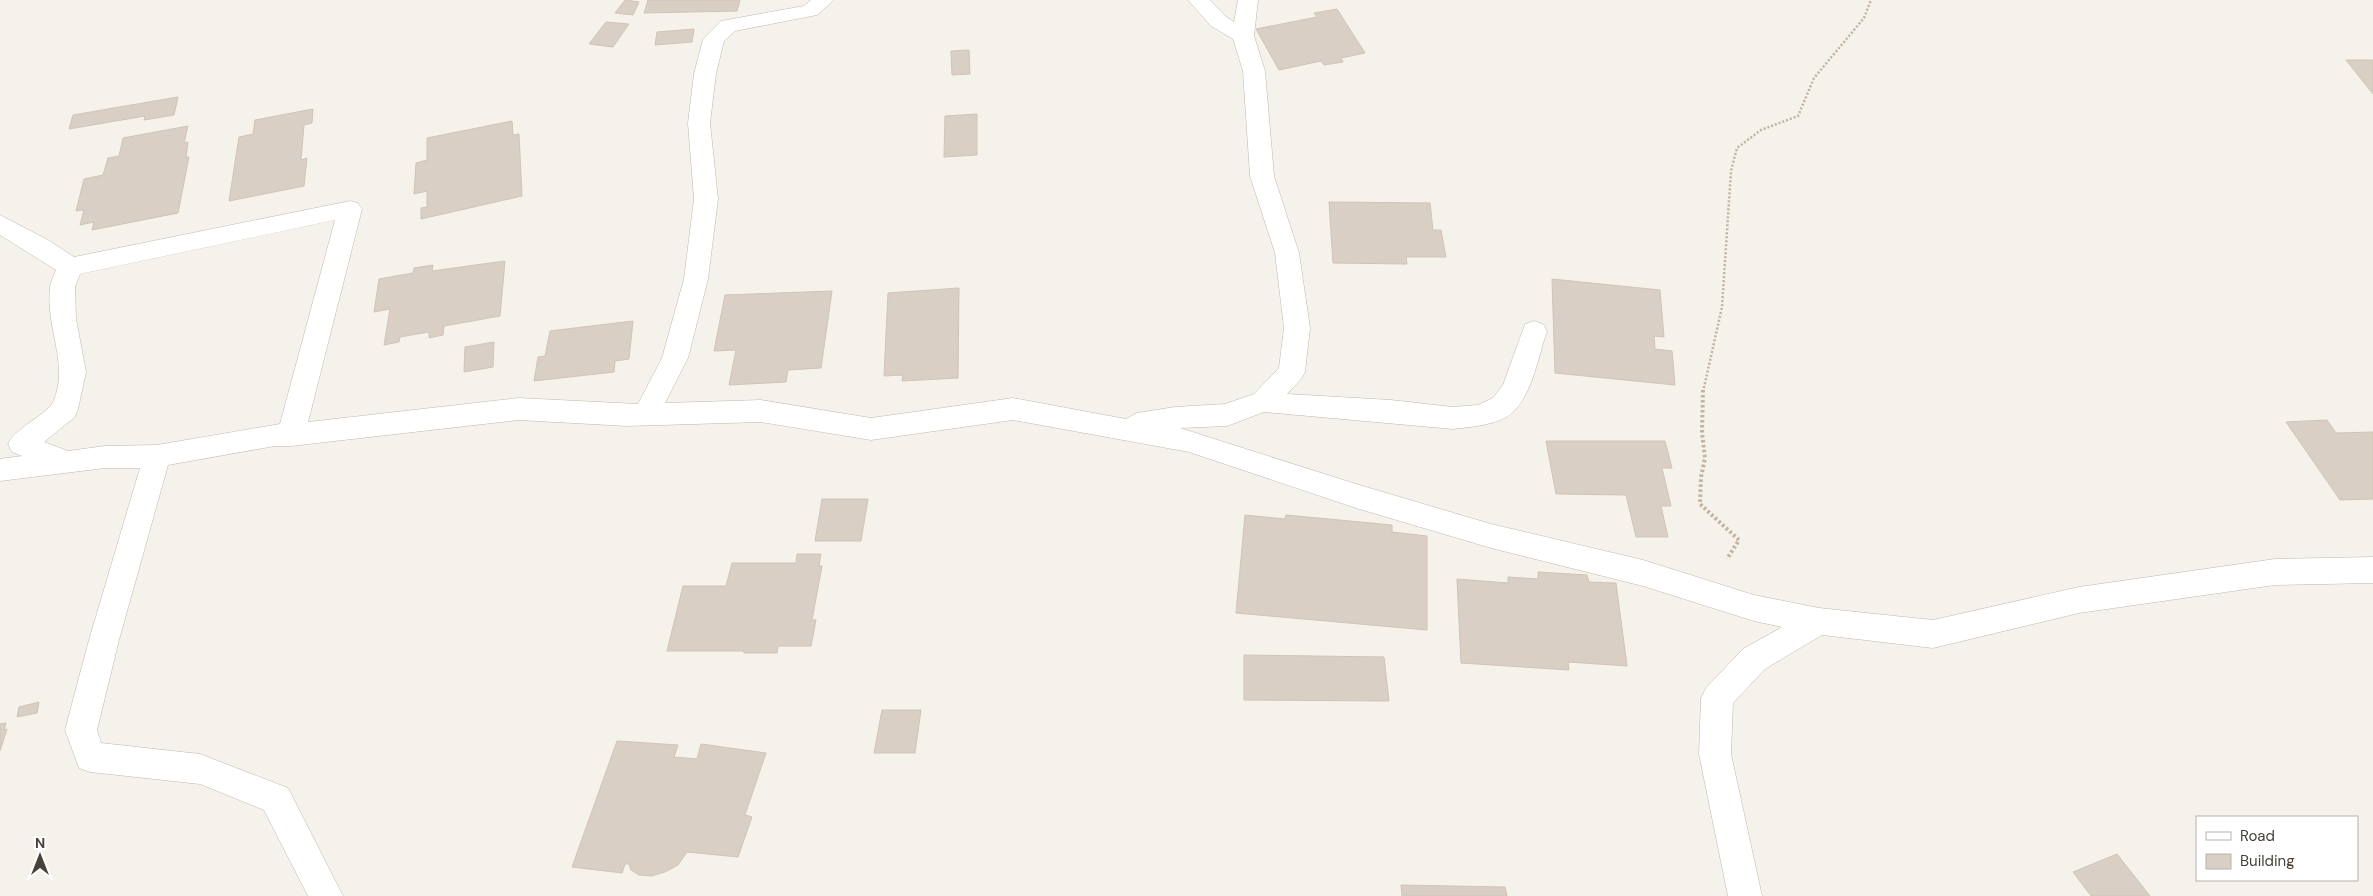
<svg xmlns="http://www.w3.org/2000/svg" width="2373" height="896" viewBox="0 0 2373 896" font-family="'DM Sans',sans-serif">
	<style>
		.building { fill: #d9cfc4; stroke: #d0c4b5 }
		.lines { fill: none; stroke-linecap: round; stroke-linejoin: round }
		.minor-casing { stroke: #c0b8ae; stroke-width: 1 }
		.path-far1 { stroke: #c1b3a0; stroke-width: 2.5; stroke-dasharray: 2 2; stroke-linecap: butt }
		.path { stroke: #c1b3a0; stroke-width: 4; stroke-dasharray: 2.5 2.5; stroke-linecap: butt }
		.minor { fill: #fff; fill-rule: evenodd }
	</style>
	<rect width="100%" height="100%" fill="#f5f1eb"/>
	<!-- building -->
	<g class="building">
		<polygon points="625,0 639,2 633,15 615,13"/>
		<polygon points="648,0 740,0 737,11 644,13"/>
		<polygon points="1337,9 1365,53 1341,58 1343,62 1324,65 1321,61 1279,70 1256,29 1317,17 1314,13"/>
		<polygon points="606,22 629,24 613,47 589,44"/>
		<polygon points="694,29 692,42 655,45 657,32"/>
		<polygon points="969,50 970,74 952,75 951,51"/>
		<polygon points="2346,60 2373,60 2373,94"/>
		<polygon points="178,97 174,115 144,120 145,116 69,129 73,115"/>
		<polygon points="313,109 312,123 304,125 301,160 307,158 304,186 229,201 239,137 253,134 255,120"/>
		<polygon points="977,114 977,155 944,157 945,116"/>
		<polygon points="512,121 513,135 519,134 522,196 421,219 421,208 427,207 427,191 414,194 416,163 427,160 427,138"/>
		<polygon points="188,126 184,143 188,142 186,157 189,157 178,213 92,230 94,222 80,225 84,210 76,211 84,179 103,175 108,158 119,156 123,138"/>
		<polygon points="1329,202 1430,203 1433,230 1441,230 1446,257 1406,257 1407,264 1333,263"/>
		<polygon points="505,261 500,316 444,326 443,335 429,338 429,332 400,337 399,342 384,345 390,309 374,312 379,279 413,273 414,268 433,265 432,271"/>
		<polygon points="1552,279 1660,290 1664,337 1654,336 1655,349 1672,351 1675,385 1555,373"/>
		<polygon points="959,288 958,378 902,381 903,375 884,376 888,293"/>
		<polygon points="832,291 821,368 788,370 786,382 729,385 736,350 714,351 725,295"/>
		<polygon points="633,321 629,359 615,361 614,372 534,381 538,357 545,356 550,331"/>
		<polygon points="494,342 493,367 464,372 465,347"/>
		<polygon points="2327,420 2336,433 2373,432 2373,499 2340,500 2286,422"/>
		<polygon points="1546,441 1665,441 1672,468 1662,468 1671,506 1661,506 1668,537 1636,537 1626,495 1556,494"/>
		<polygon points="822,499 868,499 861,541 815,541"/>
		<polygon points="1245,515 1285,519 1286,515 1392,525 1392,532 1427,536 1427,630 1236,613"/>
		<polygon points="797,554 821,554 819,566 822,566 812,620 816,620 811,646 778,646 777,653 744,653 744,651 667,651 683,586 726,586 732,563 796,563"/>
		<polygon points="1538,572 1587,575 1589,582 1616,583 1627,666 1568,662 1569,670 1461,663 1457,579 1508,583 1508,577 1538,579"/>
		<polygon points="1244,655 1384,657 1389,701 1244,700"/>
		<polygon points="39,702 37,713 17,717 19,707"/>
		<polygon points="882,710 921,710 915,753 874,753"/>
		<polygon points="6,723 4,730 7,729 0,751 0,724"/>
		<polygon points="617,741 678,745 674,757 697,759 701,744 766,753 745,815 752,817 738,857 687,852 678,865 665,872 651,876 639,875 631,870 629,864 625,864 622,873 572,867"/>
		<polygon points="2117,854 2150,896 2091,896 2073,872"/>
		<polygon points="1401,885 1505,887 1507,896 1402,896"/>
	</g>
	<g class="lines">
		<defs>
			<path id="minor" d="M811 0H834L817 15 735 31 724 41 716 74 710 123 718 199 708 279 688 358 665 403 761 400 871 418 1013 398 1126 419 1137 413 1175 407 1225 404 1254 394 1279 368 1284 328 1275 253 1250 176 1243 71 1233 39 1211 26 1188 0H1210L1225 16 1234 22 1238 0H1258L1254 36 1265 71 1274 176 1299 253 1310 328 1305 372 1301 379 1287 394 1391 400 1453 407 1478 405 1493 398 1503 385 1525 324 1534 321 1543 324 1547 331C1538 357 1533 393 1512 413 1499 425 1470 427 1453 429L1264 412 1227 426 1180 428 1356 484 1491 524 1643 560 1754 595 1819 608 1933 620 2079 587 2275 559 2373 557V583L2275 585 2079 613 1933 648 1822 635 1765 669 1733 703 1731 754 1762 896H1728L1699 754 1701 698 1706 688 1743 649 1782 627 1754 621 1643 586 1491 548 1356 508 1189 452 1013 420 871 440 761 422 627 426 519 420 291 446H275L168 465 119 640 97 730 101 743 200 754 288 788 343 896H308L264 810 200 784 90 772 79 768 65 730 89 640 140 468H105L0 481V459L22 456 12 452 8 444C17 426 47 415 53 402 70 366 45 326 50 288 50 282 54 276 56 270L0 235V215L48 240 74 257 350 201 358 203 362 209 308 422 519 398 638 404 662 358 684 279 694 199 688 123 694 74 703 39 721 21 804 6ZM335 220 280 424 157 445 105 446 68 451 44 442 75 417 78 409 86 372 76 319 75 287 80 274Z"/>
		</defs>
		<!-- minor casing -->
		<use href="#minor" class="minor-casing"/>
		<!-- path-far1 -->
		<polyline class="path-far1" points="1703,392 1722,307 1731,171 1737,148 1761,130 1798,116 1814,78 1864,18 1871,0"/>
		<!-- path -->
		<polyline class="path" points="1703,390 1702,433 1705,458 1701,477 1700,504 1739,540 1727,559"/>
		<!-- minor -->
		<use href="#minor" class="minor"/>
	</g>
	<!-- legend -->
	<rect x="2196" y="816" width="162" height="65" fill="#ffffff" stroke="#b6b3b0"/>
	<rect x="2206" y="832" width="25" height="8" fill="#ffffff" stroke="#b6b3b0"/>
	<text x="2240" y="841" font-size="15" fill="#484139">Road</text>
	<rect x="2206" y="854" width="25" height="15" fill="#d9cfc4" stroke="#b6b3b0"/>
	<text x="2240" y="866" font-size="15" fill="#484139">Building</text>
	<!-- north arrow -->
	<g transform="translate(40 856)" stroke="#ffffff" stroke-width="4" paint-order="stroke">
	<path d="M0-4L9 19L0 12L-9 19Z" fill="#484139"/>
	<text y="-8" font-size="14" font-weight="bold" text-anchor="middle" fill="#484139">N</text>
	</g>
</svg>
